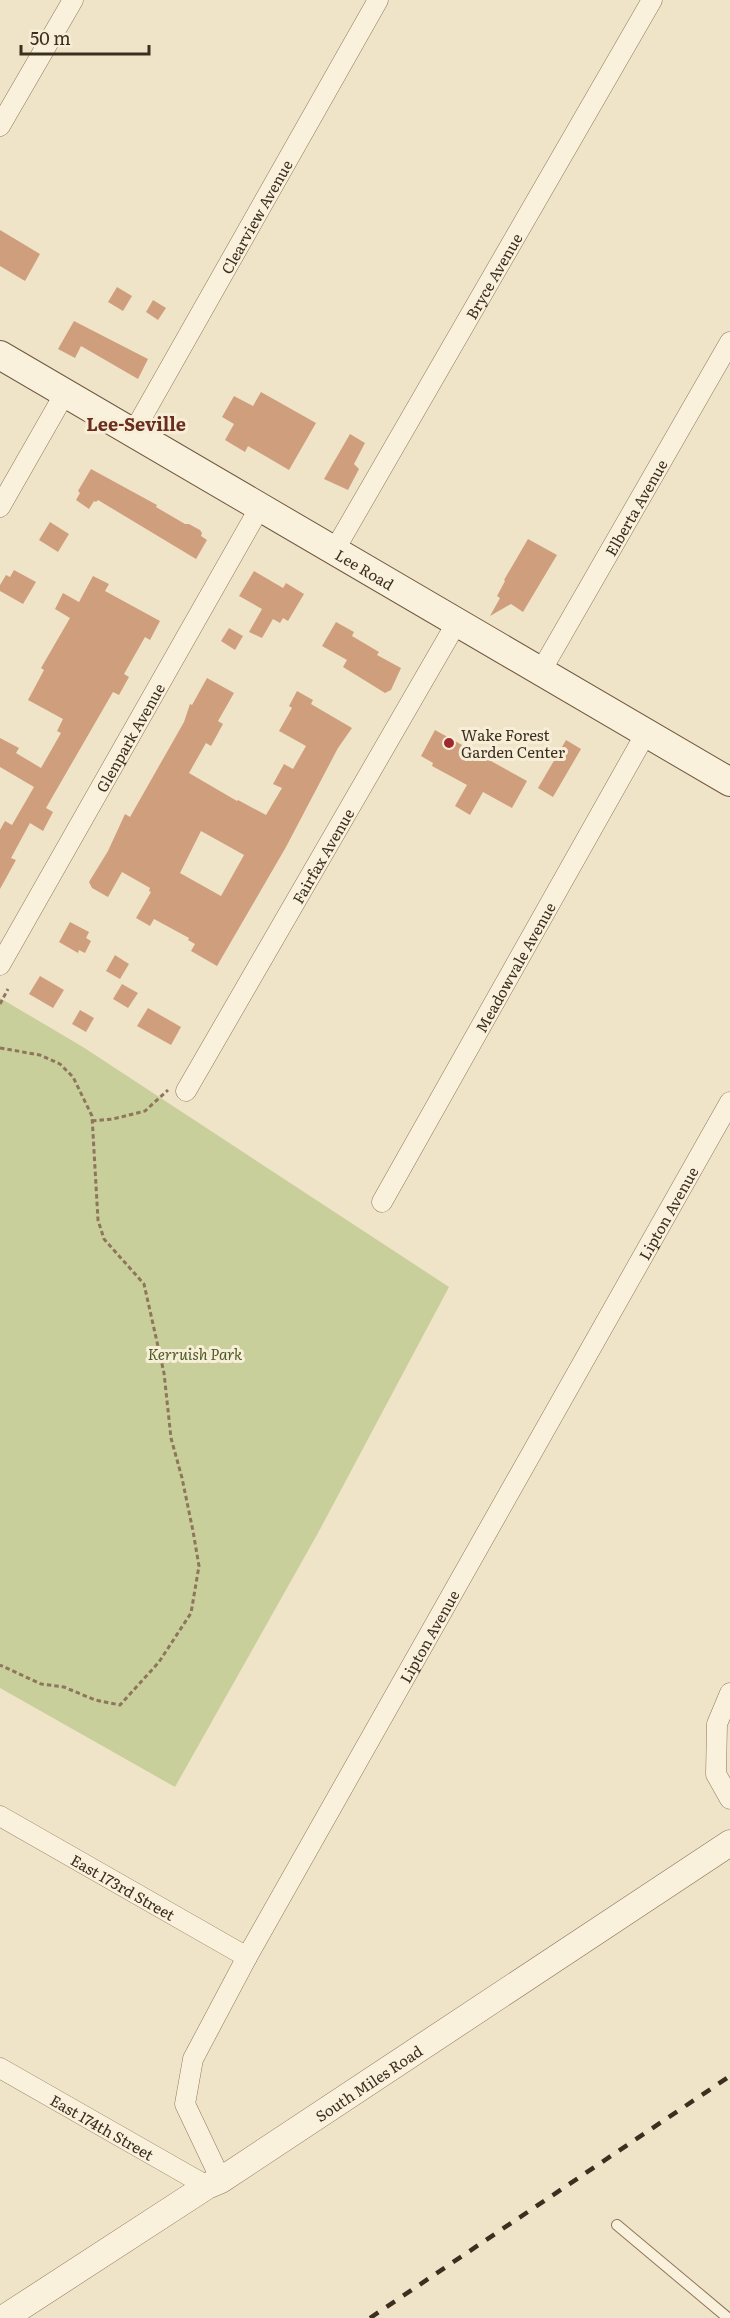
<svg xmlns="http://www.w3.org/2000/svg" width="730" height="2318" viewBox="0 0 730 2318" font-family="Literata,serif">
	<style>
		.green { fill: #c9cf9b }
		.building { fill: #cf9f7d; fill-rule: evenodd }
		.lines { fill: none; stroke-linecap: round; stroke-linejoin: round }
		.service-casing { stroke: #8d765c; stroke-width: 12 }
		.minor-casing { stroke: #8d765c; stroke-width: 21 }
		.tertiary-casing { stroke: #8d765c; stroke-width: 27 }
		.secondary-casing { stroke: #6f573f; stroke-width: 30 }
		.path { stroke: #8d765c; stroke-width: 3; stroke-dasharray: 4.5 3; stroke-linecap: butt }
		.service { stroke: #faf1dc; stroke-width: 10 }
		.minor { stroke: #faf1dc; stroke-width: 20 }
		.tertiary { stroke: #faf1dc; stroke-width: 26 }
		.secondary { stroke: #faf1dc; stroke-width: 28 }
		.rail { stroke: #3d2e20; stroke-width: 4.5; stroke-dasharray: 10 10; stroke-linecap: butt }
		.poi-dot { fill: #9e2a2b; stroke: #f7eed8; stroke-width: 2 }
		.labels { text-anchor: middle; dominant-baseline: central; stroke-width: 6; stroke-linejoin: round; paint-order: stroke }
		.street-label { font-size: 15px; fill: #3d2e20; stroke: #f7eed8 }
		.poi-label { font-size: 15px; fill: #3d2e20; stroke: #f7eed8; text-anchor: start }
		.park-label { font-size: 15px; font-style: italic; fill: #4d5a26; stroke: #f7eed8 }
		.quarter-label { font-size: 18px; font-weight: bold; fill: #6b2e1e; stroke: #f7eed8 }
	</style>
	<rect width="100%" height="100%" fill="#f0e4c8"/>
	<!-- green -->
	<polygon class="green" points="0,998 83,1047 449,1287 318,1533 175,1787 0,1688"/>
	<!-- building -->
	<g class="building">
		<polygon points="0,230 40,254 25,281 0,266"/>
		<polygon points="117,287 132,296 123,311 108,302"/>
		<polygon points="153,300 166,308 158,320 146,312"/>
		<polygon points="74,321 148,359 138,379 81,346 75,358 58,349"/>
		<polygon points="261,392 316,423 289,470 248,446 245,452 225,440 234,424 222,417 234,396 253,406"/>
		<polygon points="350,434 365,443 354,464 359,469 348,490 324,479"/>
		<polygon points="91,469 157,505 156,507 185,524 189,524 200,530 202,533 201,536 207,540 196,559 98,500 96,502 94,501 89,509 76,500 80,493 78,491"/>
		<polygon points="50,522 69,534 58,552 39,540"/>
		<polygon points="528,539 557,555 523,612 511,604 490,616 500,598 497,596 505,581 504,580"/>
		<polygon points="14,570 36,582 23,604 0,591 0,585 6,575 10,577"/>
		<polygon points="254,571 283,588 286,583 304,594 288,621 283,618 280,623 273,619 262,638 249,632 262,609 239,596"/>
		<polygon points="93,576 109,584 105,591 160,621 150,640 145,637 124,674 129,677 119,695 113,692 46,808 53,812 43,831 30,823 11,858 16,860 0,889 0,830 5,821 12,825 34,787 0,767 0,738 19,748 16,753 41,768 61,733 57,731 63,719 28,700 44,670 41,668 70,618 55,609 63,593 79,602"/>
		<polygon points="336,622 354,632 352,636 379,652 377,655 401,668 391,690 385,693 343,667 347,660 322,646"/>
		<polygon points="229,628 243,636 235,650 221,641"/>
		<path d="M207 678 234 693 218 721 223 724 211 746 206 743 189 773 237 801 238 800 266 815 282 788 273 784 284 764 293 769 306 746 279 731 292 708 289 706 297 691 313 700 311 704 352 728 338 748 286 847 217 966 191 951 195 944 188 940 189 938 154 919 150 926 136 918 151 892 149 891 150 888 122 872 108 897 92 888 89 882 108 851 125 814 130 817 184 722 190 704 192 705ZM201 831 244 855 221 896 180 873Z"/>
		<polygon points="435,730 527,781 512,808 483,792 470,815 455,806 467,785 432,766 433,763 421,756"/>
		<polygon points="566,740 581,749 553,797 538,788"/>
		<polygon points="70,922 89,932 86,938 91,941 85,953 79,950 78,953 59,942"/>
		<polygon points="115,955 129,964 120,979 106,971"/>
		<polygon points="40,976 64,990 53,1008 29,994"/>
		<polygon points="122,984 138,993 128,1008 113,999"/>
		<polygon points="148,1008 181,1027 171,1045 137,1026"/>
		<polygon points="80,1010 94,1018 86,1032 72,1024"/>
	</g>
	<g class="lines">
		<defs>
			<polyline id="service" points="617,2225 728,2318"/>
			<g id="minor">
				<polyline points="0,126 73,0"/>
				<path id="s1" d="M133 433 378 0"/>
				<polyline points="0,507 65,393"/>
				<path id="s2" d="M334 551 652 0"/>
				<path id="s3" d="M541 671 730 342"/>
				<path id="s4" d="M0 965 260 507"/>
				<path id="s5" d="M186 1091 457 622"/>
				<path id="s6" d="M382 1202 646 733"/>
				<polyline points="730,1693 717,1724 716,1774 730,1799"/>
				<path id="s7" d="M0 1816 247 1957"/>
				<path id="s8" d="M0 2068 207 2186"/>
				<path id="s9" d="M221 2180 185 2104 193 2059 247 1957 730 1102"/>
			</g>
			<g id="tertiary">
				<path id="s10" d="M4 2318 207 2186 221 2180 730 1843"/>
			</g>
			<g id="secondary">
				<path id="s11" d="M0 355 730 782"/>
			</g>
		</defs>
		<!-- service casing -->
		<use href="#service" class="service-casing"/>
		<!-- minor casing -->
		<use href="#minor" class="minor-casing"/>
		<!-- tertiary casing -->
		<use href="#tertiary" class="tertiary-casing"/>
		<!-- secondary casing -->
		<use href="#secondary" class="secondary-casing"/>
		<!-- path -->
		<g class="path">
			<polyline points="0,1004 8,989"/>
			<polyline points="0,1048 40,1055 60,1064 73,1077 92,1116 98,1220 104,1239 144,1284 164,1373 171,1438 182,1478 193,1531 199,1566 191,1613 159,1662 120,1705 95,1700 64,1687 41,1684 0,1665"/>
			<polyline points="92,1121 113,1119 145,1111 168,1090"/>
		</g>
		<!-- service -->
		<use href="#service" class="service"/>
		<!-- minor -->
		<use href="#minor" class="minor"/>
		<!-- tertiary -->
		<use href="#tertiary" class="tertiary"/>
		<!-- secondary -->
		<use href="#secondary" class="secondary"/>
		<!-- rail -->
		<polyline class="rail" points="370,2318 730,2076"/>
	</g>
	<!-- markers -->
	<circle class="poi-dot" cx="449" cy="743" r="6"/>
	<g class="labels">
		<!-- street labels -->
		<g class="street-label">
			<text stroke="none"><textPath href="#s1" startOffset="249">Clearview Avenue</textPath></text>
			<text stroke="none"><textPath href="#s2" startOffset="318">Bryce Avenue</textPath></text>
			<text stroke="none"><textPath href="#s3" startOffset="189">Elberta Avenue</textPath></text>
			<text stroke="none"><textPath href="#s11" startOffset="423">Lee Road</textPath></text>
			<text stroke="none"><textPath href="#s4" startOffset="262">Glenpark Avenue</textPath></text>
			<text stroke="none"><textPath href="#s5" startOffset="272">Fairfax Avenue</textPath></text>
			<text stroke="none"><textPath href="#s6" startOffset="270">Meadowvale Avenue</textPath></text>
			<text stroke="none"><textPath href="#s9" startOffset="1100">Lipton Avenue</textPath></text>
			<text stroke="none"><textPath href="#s9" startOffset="614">Lipton Avenue</textPath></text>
			<text stroke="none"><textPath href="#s7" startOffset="142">East 173rd Street</textPath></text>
			<text stroke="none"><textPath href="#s10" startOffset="434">South Miles Road</textPath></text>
			<text stroke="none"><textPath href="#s8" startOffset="118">East 174th Street</textPath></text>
		</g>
		<!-- poi labels -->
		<g class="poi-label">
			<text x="461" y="734">Wake Forest<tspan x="461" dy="17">Garden Center</tspan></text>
		</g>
		<!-- park labels -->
		<g class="park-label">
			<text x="195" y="1353">Kerruish Park</text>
		</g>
		<!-- quarter labels -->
		<g class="quarter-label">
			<text x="136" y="423">Lee-Seville</text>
		</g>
	</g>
	<!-- scale -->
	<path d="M21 45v9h128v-9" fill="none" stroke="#3d2e20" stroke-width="3"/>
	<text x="30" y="45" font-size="18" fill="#3d2e20" stroke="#f7eed8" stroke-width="4.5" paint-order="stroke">50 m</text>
</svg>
